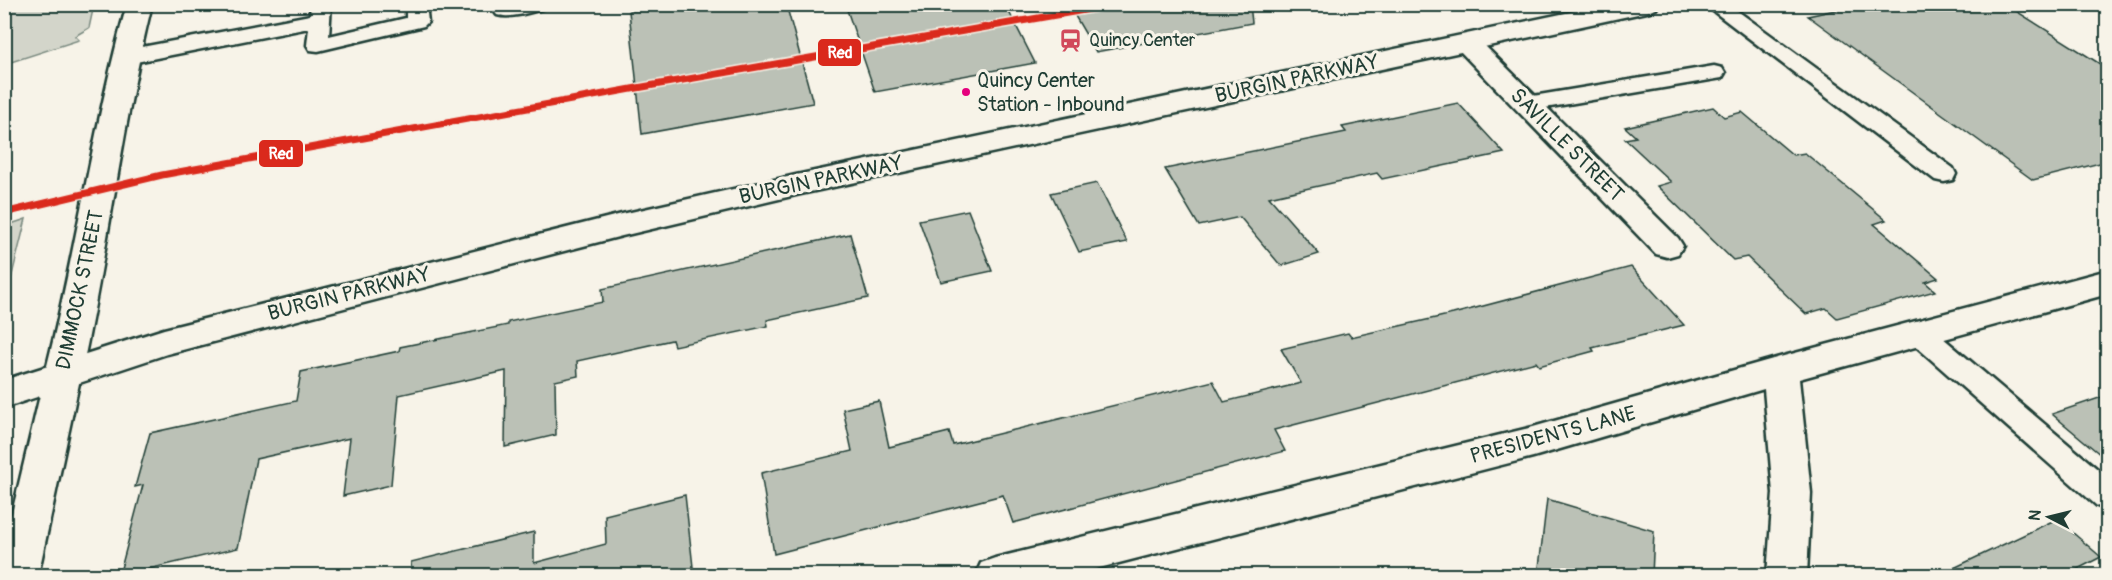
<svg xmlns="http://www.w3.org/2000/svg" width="2112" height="580" viewBox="0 0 2112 580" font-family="Pangolin,sans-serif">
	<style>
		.green { fill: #d3d5ca; stroke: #79897f; stroke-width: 1.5 }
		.building { fill: #bbc1b6; stroke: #1f3d34; stroke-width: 1.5 }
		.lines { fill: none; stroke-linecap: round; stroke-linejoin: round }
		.service-casing { stroke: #1f3d34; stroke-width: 5 }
		.minor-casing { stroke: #1f3d34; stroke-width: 5 }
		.tertiary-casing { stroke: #1f3d34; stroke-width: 5 }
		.secondary-casing { stroke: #1f3d34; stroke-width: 5 }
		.service { fill: #f7f3e8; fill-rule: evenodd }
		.minor { fill: #f7f3e8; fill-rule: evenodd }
		.tertiary { fill: #f7f3e8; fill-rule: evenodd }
		.secondary { fill: #f7f3e8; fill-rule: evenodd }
		.metro-1-casing { stroke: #f7f3e8; stroke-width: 10 }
		.metro-1 { stroke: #da291c; stroke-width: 7 }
		.bus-dot { fill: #e5007d; stroke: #f7f3e8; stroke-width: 2 }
		.labels { text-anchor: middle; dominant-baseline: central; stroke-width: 6; stroke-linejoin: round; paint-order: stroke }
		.far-poi-label { font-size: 18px; fill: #1f3d34; stroke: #f7f3e8; text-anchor: start }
		.bus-label { font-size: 20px; fill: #1f3d34; stroke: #f7f3e8; text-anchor: start }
		.street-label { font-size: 21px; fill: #1f3d34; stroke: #f7f3e8 }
		.line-badge { stroke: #f7f3e8; stroke-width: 2 }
		.badge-label { font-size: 16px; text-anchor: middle; font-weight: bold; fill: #fff }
	</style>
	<rect width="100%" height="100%" fill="#f7f3e8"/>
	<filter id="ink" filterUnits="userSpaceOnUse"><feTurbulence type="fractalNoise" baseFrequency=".0167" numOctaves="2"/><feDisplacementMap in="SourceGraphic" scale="12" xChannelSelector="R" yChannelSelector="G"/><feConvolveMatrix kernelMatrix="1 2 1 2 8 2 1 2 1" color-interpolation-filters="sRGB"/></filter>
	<g filter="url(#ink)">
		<!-- green -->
		<g class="green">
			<polygon points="5,4 94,4 94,5 89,28 75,36 79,40 5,64"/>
			<polygon points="26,219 9,287 5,320 5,226"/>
		</g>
		<!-- building -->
		<g class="building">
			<polygon points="671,4 786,4 813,103 642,134 629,11"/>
			<polygon points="845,4 1005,4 1035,63 875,92"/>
			<polygon points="1068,4 1250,4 1252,23 1096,52"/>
			<polygon points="1863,4 2005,4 2108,69 2108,161 2033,180 1808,16"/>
			<polygon points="1458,103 1504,153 1382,179 1377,173 1269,197 1319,254 1281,266 1240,217 1199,226 1165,169 1346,132 1342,127"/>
			<polygon points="1713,107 1724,117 1742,112 1793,155 1805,153 1886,220 1874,224 1938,278 1925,282 1935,291 1837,318 1826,308 1806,314 1747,257 1733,260 1657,186 1671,182 1625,139 1636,137 1625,127"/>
			<polygon points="1097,183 1127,242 1079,252 1051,193"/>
			<polygon points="968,210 992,271 941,282 919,220"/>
			<polygon points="850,234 868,298 767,320 768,326 674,346 672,340 577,361 578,376 555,381 556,435 505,447 506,371 399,395 391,485 343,496 350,438 256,459 238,548 119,576 143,485 135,487 150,433 296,401 301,372 399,351 400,347 508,325 508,322 603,302 602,289"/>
			<polygon points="1631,267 1684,325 1592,348 1594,351 1539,366 1536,362 1274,430 1285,451 1013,523 1003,495 774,554 761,473 852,451 843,409 879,401 889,447 949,432 953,445 1213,381 1224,402 1301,383 1281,349 1348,333 1351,337 1453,314"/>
			<polygon points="2108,395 2108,461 2052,414"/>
			<polygon points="685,495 694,576 412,576 411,562 534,532 534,563 606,544 605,515"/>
			<polygon points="1547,499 1654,531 1652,576 1538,576"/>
			<polygon points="2057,519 2101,557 2064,576 1937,576"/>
		</g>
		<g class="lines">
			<defs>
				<g id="service">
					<polygon points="311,4 331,4 329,36 406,18 406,4 426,4 428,22 424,26 318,51 310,50 307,45 309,28 126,64 118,62 115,57 118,52 126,50 310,15"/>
					<path d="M505 4H548L545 8C531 12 511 19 497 15L494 11 497 7Z"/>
					<polygon points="1704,4 1728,4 1953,168 1956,174 1953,180 1944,182 1935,180"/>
					<polygon points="1714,66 1722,68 1725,73 1722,78 1527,111 1519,109 1516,104 1519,99 1527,97"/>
					<polygon points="1919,323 1929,326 2108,478 2108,510 2097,506 1909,340 1905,333 1909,326"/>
				</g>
				<g id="minor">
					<polygon points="1467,35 1476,37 1678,238 1683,246 1678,254 1667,257 1656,254 1458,49 1454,43 1458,37"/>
					<polygon points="2108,270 2108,294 1799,379 1811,493 1807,576 1767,576 1773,493 1764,389 1533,457 1068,576 975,576 981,563 995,558 1533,427 1780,357"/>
					<polygon points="63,360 75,364 81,374 38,576 4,576 4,547 45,374 51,364"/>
				</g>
				<path id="tertiary" d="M127 4H152C122 126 108 251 81 374L75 384 63 388 51 384 45 374C76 252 93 126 127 4Z"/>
				<polygon id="secondary" points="1609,4 1659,4 1656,9 1647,12 796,195 622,236 167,354 4,408 4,380 164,329 622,214 796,175"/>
			</defs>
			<!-- service casing -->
			<use href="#service" class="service-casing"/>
			<!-- minor casing -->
			<use href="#minor" class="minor-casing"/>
			<!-- tertiary casing -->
			<use href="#tertiary" class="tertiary-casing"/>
			<!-- secondary casing -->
			<use href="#secondary" class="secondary-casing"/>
			<!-- service -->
			<use href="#service" class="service"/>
			<!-- minor -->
			<use href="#minor" class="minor"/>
			<!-- tertiary -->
			<use href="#tertiary" class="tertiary"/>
			<!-- secondary -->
			<use href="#secondary" class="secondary"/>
			<defs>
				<polyline id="metro-1" points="4,213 162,175 637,88 1119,4"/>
			</defs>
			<!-- metro-1 casing -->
			<use href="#metro-1" class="metro-1-casing"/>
			<!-- metro-1 -->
			<use href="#metro-1" class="metro-1"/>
		</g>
	</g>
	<!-- icons -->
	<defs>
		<symbol id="station-bare" viewBox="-9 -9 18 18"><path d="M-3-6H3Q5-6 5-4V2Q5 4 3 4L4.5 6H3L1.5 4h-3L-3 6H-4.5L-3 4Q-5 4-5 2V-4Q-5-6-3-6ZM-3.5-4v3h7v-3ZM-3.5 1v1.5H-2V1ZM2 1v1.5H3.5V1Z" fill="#d1495b" stroke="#f7f3e8" stroke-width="2.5" paint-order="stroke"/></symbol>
	</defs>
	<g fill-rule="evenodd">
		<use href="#station-bare" x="1054" y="24" width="33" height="33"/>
	</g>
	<!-- markers -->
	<circle class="bus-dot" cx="966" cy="92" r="5"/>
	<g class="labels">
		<!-- far-poi labels -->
		<g class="far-poi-label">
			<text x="1089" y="40">Quincy Center</text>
		</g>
		<!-- bus labels -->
		<g class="bus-label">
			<text x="977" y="80">Quincy Center<tspan x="977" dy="24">Station - Inbound</tspan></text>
		</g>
		<!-- street labels -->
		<g class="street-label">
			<text transform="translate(1297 79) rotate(-12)">BURGIN PARKWAY</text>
			<text transform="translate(1567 145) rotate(45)">SAVILLE STREET</text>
			<text transform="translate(821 180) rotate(-12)">BURGIN PARKWAY</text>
			<text transform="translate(80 290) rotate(-78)">DIMMOCK STREET</text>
			<text transform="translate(349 294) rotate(-14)">BURGIN PARKWAY</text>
			<text transform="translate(1553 435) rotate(-15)">PRESIDENTS LANE</text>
		</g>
	</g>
	<g class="line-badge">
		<rect x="817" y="38" width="45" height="29" rx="6" fill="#da291c"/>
		<rect x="258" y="139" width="46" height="29" rx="6" fill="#da291c"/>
	</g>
	<g class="badge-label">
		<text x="840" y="58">Red</text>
		<text x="281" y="159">Red</text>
	</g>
	<!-- margin -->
	<rect width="2112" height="580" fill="none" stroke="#f7f3e8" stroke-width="24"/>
	<rect x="12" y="12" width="2088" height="556" fill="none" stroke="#1f3d34" stroke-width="2" filter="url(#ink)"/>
	<!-- north arrow -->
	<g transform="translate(2049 517) rotate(277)" stroke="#f7f3e8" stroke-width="4.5" paint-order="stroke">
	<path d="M0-4.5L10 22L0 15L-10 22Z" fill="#1f3d34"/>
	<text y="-9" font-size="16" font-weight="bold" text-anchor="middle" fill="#1f3d34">N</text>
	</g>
</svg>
